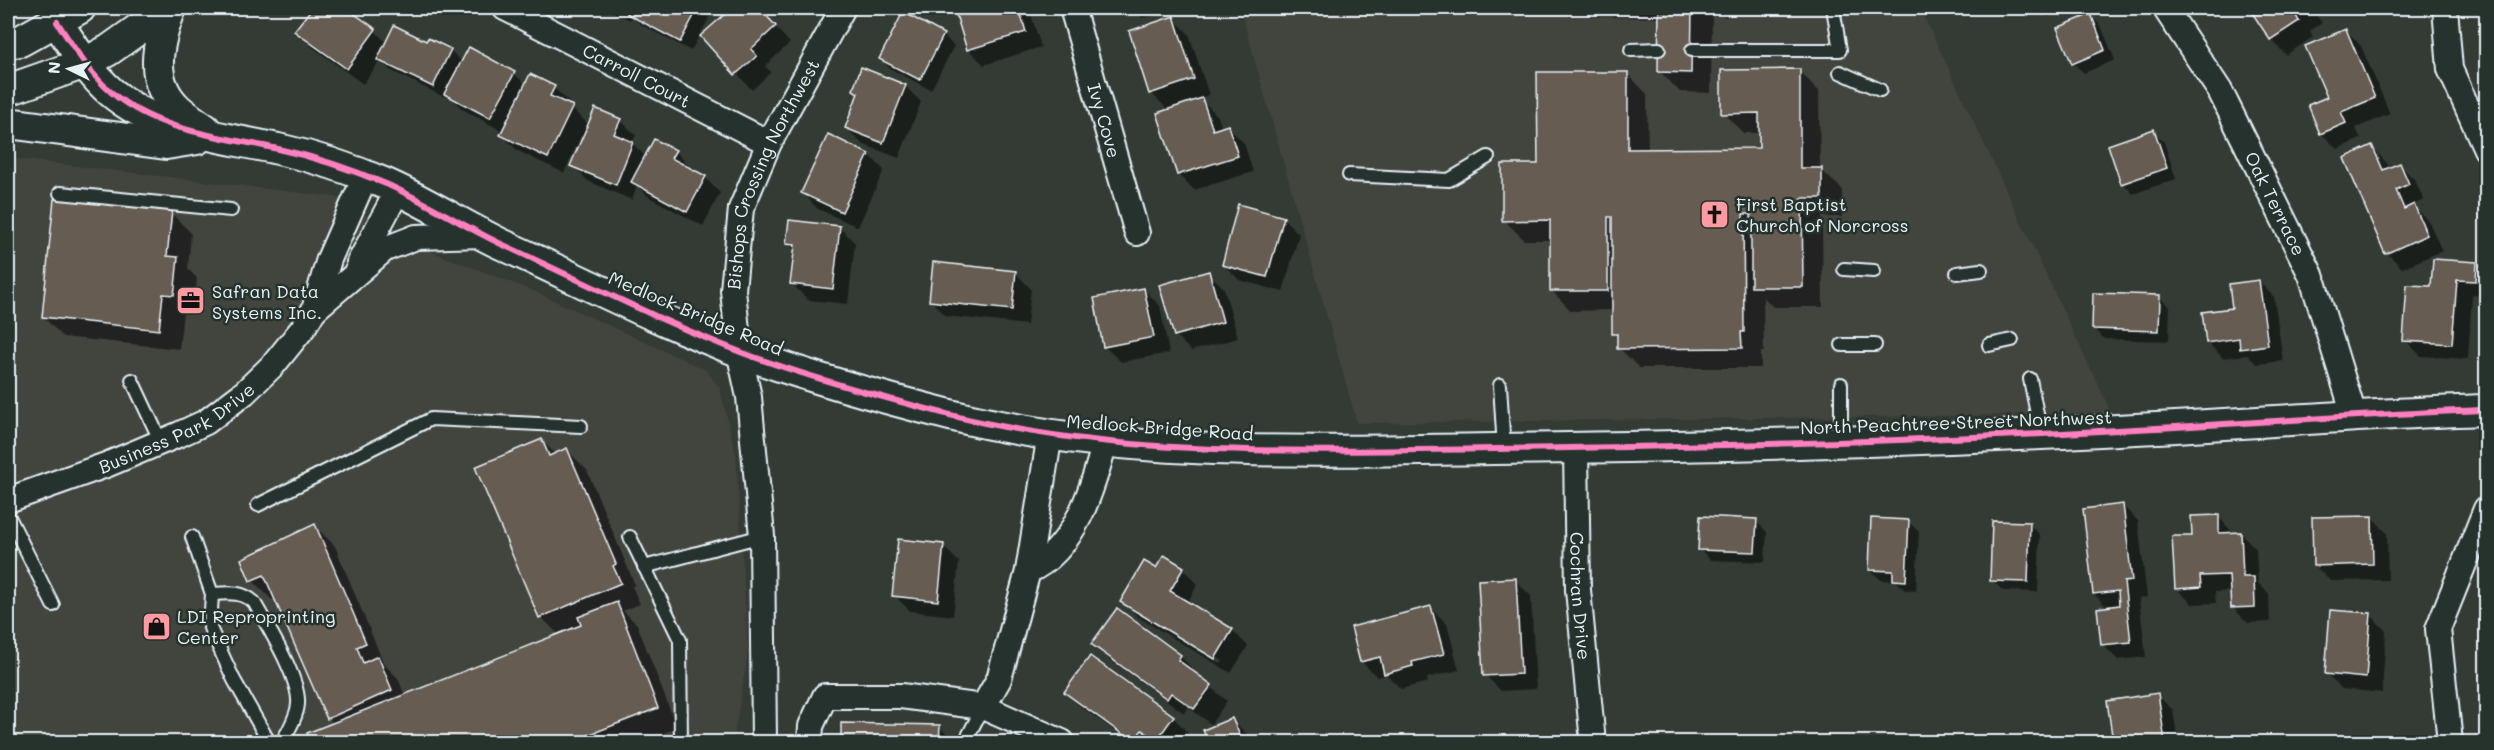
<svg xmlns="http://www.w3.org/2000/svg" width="2494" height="750" viewBox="0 0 2494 750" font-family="Mali,sans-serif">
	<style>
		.built { fill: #42453d }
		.shadow { fill: #0007; fill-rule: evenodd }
		.building { fill: #665c51; stroke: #e8f1f8; stroke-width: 1.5 }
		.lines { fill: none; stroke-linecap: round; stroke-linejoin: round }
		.service-casing { stroke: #e8f1f8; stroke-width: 16 }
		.minor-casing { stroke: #e8f1f8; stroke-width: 28 }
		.tertiary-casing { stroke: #e8f1f8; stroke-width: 34 }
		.service { stroke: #26332d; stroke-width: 12 }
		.minor { stroke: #26332d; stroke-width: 24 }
		.tertiary { stroke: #26332d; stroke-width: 30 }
		.cycleway-casing { stroke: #26332d; stroke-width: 10 }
		.cycleway { stroke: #ff80c0; stroke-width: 6 }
		.labels { text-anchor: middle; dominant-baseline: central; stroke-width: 5; stroke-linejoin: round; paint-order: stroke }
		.street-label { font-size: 18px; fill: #e8f1f8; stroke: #26332d }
		.poi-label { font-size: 18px; fill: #e8f1f8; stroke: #26332d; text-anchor: start }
	</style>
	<rect width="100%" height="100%" fill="#333b34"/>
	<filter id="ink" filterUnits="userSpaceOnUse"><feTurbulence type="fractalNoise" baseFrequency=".0167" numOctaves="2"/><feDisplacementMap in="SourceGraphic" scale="12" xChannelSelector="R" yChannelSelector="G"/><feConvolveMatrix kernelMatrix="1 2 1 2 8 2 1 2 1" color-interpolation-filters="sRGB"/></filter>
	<g filter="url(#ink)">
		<!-- built -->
		<g class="built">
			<polygon points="1240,8 1920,8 2112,414 1357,423"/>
			<polygon points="8,158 336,197 409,243 531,290 706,370 720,388 736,455 748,652 733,742 8,742"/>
		</g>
		<!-- shadow -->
		<g class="shadow">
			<polygon points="313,8 343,8 375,31 387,43 427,43 450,50 462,62 514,73 526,85 530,76 554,88 570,103 569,106 589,125 620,120 636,135 632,143 646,157 675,151 690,167 689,169 705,177 720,193 703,226 649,197 637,186 632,200 588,181 572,165 584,137 581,136 564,173 518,151 502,135 504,132 462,109 446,93 444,97 390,70 380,61 363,84 312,47 296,31"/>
			<polygon points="606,8 698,8 709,18 691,51 640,24 632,16 630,20"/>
			<polygon points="734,8 758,8 790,43 765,66 771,72 752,90 703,36"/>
			<polygon points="955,8 1029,8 1041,47 984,65 968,49"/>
			<polygon points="1132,8 1197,8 1142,18"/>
			<polygon points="1561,8 1727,8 1727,17 1712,16 1711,93 1680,92 1660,72 1661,18 1569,16"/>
			<polygon points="2038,8 2064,8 2048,17"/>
			<polygon points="2249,8 2311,8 2322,23 2310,31 2313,37 2286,55 2271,39"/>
			<polygon points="2091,16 2101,26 2115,60 2084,73 2073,63"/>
			<polygon points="1173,18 1189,34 1209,95 1200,98 1218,116 1222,129 1228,127 1244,143 1253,172 1194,190 1178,174 1169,111 1151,93"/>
			<polygon points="2346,30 2361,46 2390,114 2356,128 2361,139 2337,149 2321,133 2310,106 2329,98"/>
			<polygon points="943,35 954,46 931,90 891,69 880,59"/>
			<polygon points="1799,71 1819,91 1820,169 1842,189 1842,217 1822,217 1823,307 1773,307 1763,297 1764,352 1761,352 1761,368 1639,368 1619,348 1619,338 1614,334 1614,310 1571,311 1551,290 1551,240 1524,240 1504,220 1539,165 1627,73 1647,94 1648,150 1760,149 1760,133 1743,133 1723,113"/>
			<polygon points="905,86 921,102 899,158 862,144 846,128 859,95 854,90"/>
			<polygon points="2153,131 2164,142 2176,179 2133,194 2123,183"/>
			<polygon points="2372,147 2387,163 2390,169 2400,165 2415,180 2424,200 2413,205 2429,222 2442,251 2402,268 2387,253"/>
			<polygon points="869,155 884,170 858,227 818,209 803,193"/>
			<polygon points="171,213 191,233 188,269 197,278 193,314 183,313 179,349 63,337 43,317"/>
			<polygon points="1283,218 1299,234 1283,292 1239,280 1223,264"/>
			<polygon points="839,227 855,243 848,304 808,300 792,284 795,251 788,243"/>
			<polygon points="2477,263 2486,273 2486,296 2472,295 2468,359 2421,356 2405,340 2432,288"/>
			<polygon points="1016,273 1031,289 1027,325 946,316 930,300"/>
			<polygon points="1208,273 1224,288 1238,338 1191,351 1175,335"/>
			<polygon points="2258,281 2274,297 2283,361 2257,364 2247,355 2223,358 2207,342"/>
			<polygon points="1144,290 1160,306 1169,353 1121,362 1105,347"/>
			<polygon points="2159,297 2170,307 2169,341 2104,339 2094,328"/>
			<polygon points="542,440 556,455 567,450 587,470 635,585 632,586 640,604 623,611 637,624 677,728 641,742 312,742 309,733 334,724 328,718 276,598 272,600 252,580 315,526 335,546 384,664 398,678 405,696 559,635 541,617"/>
			<polygon points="2122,505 2138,521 2147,597 2139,598 2146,657 2118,660 2103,645 2108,608 2094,594"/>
			<polygon points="2218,516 2234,534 2241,533 2256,549 2258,583 2269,594 2270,622 2248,623 2232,607 2231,591 2215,592 2216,603 2192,604 2176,588 2193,537"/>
			<polygon points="2372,517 2387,533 2388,580 2330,581 2314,565"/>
			<polygon points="1756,521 1767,532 1765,562 1710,560 1700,549"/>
			<polygon points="1908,521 1919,532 1916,591 1905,590 1896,581 1881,580 1870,570"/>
			<polygon points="2029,524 2040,535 2038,592 2003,591 1992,580"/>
			<polygon points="943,546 959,562 953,616 910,611 894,595"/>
			<path d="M1183 569 1198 584 1187 603 1232 630 1248 646 1231 673 1138 617 1122 601 1156 570ZM1138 611 1223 661 1221 664 1138 614Z"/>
			<polygon points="1515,580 1531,596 1536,689 1501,691 1485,675"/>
			<polygon points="1431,608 1447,624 1459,670 1427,678 1428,682 1401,689 1387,675 1377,677 1362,662"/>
			<polygon points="1117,610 1180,656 1196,672 1195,674 1227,701 1211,724 1188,707 1184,713 1109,659 1093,644"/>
			<polygon points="2371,615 2386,631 2382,693 2342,689 2327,674"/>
			<polygon points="1066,692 1173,717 1188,733 1182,742 1131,742 1082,708"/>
			<polygon points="2157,695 2173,710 2178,742 2115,742 2109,702"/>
			<polygon points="1232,720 1248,735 1251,742 1210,742 1205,731"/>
			<polygon points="843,725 939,727 955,742 843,742"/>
		</g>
		<!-- building -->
		<g class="building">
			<polygon points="312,8 346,8 376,29 347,69 294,31"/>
			<polygon points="630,8 698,8 680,42 627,14"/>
			<polygon points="732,8 759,8 776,26 751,49 757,56 735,75 700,36"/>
			<polygon points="954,8 1019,8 1026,32 967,50"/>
			<polygon points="1659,8 1692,8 1691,73 1658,72"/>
			<polygon points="2249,8 2306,8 2295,14 2299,21 2270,40"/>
			<polygon points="903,12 944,34 920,80 879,59"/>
			<polygon points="2091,14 2105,50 2072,64 2057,28"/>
			<polygon points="1174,16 1194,79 1149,94 1129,31"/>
			<polygon points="394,25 426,41 428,38 451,49 433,87 377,60"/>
			<polygon points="2346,29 2375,98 2341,112 2346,123 2320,134 2308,105 2327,97 2305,46"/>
			<polygon points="469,47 515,72 490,118 444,94"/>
			<polygon points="861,67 906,85 883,143 845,128 858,93 853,90"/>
			<polygon points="1800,69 1800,168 1822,168 1822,198 1802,198 1803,287 1751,287 1751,214 1743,214 1744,332 1741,332 1742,348 1617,349 1617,334 1612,334 1612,217 1608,217 1608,291 1550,291 1550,220 1502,221 1502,164 1538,164 1537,72 1628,72 1628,149 1759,148 1759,113 1721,114 1721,70"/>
			<polygon points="530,74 555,86 550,96 573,106 548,158 500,135"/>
			<polygon points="1202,98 1213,130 1228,125 1238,156 1177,175 1157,113"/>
			<polygon points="595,108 621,119 614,134 633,142 616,185 570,166"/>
			<polygon points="2154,129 2167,168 2121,184 2108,145"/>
			<polygon points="828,134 869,154 842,212 801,193"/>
			<polygon points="654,139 676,150 671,158 706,176 687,212 631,182"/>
			<polygon points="2372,145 2383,170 2400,163 2409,184 2396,190 2404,209 2414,204 2427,235 2385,254 2344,158"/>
			<polygon points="54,199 172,211 167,256 178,257 175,287 174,295 163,294 159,330 42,317"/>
			<polygon points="1238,204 1284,217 1267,277 1222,265"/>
			<polygon points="789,220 840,226 833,289 790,284 795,245 786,244"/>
			<polygon points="2433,259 2477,262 2476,281 2457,280 2452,344 2403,341 2407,285 2431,286"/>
			<polygon points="933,262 1016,271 1012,310 929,301"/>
			<polygon points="1209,271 1223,322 1174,336 1159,285"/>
			<polygon points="2259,280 2268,345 2240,349 2239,338 2206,343 2202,312 2232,308 2229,284"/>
			<polygon points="1144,288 1154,337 1103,347 1094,298"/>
			<polygon points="2093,293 2160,295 2159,331 2092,329"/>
			<polygon points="542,439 549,456 567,448 616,564 613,566 621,583 539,618 475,467"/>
			<polygon points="2123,504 2132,581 2124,582 2131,642 2101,645 2097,608 2119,605 2118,591 2093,594 2083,509"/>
			<polygon points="2219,515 2219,533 2241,532 2243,577 2254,577 2255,607 2231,608 2229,575 2200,576 2201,587 2175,589 2172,536 2192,536 2191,516"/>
			<polygon points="1700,516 1757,519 1755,552 1698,550"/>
			<polygon points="2372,516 2373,564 2313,566 2312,517"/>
			<polygon points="1871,518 1909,520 1906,581 1893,580 1893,571 1869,570"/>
			<polygon points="1992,521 2030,522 2028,582 1990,581"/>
			<polygon points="315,524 366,643 357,647 363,663 378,656 392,690 327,719 264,575 250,581 241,559"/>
			<polygon points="898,539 944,544 938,601 892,596"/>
			<polygon points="1164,555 1184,567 1170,591 1233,629 1215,659 1120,602 1144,561 1156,568"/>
			<polygon points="1516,578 1521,674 1483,676 1478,580"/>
			<polygon points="617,602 658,708 570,742 311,742 307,733 581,625 578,617"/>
			<polygon points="1431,606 1444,654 1412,662 1413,666 1384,674 1380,657 1360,662 1351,627"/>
			<polygon points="1117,608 1181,655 1178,660 1212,685 1194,709 1171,693 1167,699 1091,644"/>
			<polygon points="2330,610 2371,613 2366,678 2325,674"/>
			<polygon points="1090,656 1174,716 1156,741 1142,730 1133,742 1064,692"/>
			<polygon points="2158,693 2165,742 2113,742 2107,701"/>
			<polygon points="1232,718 1243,742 1208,742 1203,730"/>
			<polygon points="841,723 940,725 939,742 841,742"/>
		</g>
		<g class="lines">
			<defs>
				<g id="service">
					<polyline points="1631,50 1659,49"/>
					<polyline points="1692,50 1840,50 1833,8"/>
					<polyline points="1840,72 1880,90"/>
					<polyline points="1349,175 1449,180 1488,157"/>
					<polyline points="60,193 231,210"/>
					<polyline points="1844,269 1874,271"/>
					<polyline points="1957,273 1981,270"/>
					<polyline points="1842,345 1875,345"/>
					<polyline points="1989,345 2012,340"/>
					<polyline points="2030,379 2041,434"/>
					<polyline points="132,380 161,442"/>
					<polyline points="1500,385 1504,449"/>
					<polyline points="1841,441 1841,384"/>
					<polyline points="258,505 431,419 581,426"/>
					<polyline points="8,515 53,605"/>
					<polyline points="192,537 212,594 210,628 234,680 269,742"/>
					<polyline points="630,537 680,640 681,742"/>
					<polyline points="644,567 762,536"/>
					<path d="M212 594C229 593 241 591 254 602 267 626 300 678 298 704 297 717 288 731 282 742"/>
					<polyline points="967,742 968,736 983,707"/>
				</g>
				<g id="minor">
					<path id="s1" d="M505 8 769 143"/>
					<path id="s2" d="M1072 8 1137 233"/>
					<path id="s3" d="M2165 8 2220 91 2311 275 2354 415"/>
					<polyline points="2445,8 2450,69 2486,149"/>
					<polyline points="359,263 398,190"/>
					<polyline points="314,310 385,249 416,237 483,235"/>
					<path id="s4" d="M1576 449 1578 590 1593 742"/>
					<path id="s5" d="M8 500 106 465 180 434 206 422 244 393 274 364 303 328 314 310 329 259 366 175"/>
					<polyline points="1028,571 1050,434"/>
					<path d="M983 707 999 679 1028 571C1075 551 1093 487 1105 442"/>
					<path id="s6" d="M764 742 762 536 749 397 739 351 733 290 741 209 769 143 843 8"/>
					<polyline points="810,742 811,726 825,696 901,696 983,707 1062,742"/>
					<polyline points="2450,742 2438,629 2486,509"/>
				</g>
				<g id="tertiary">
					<path d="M171 8C158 41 147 81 178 109 186 116 196 123 205 129"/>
					<path d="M57 22C73 46 89 73 111 92 158 132 220 136 278 149 315 157 351 169 386 184 425 201 461 225 499 243 580 280 660 321 743 353 810 378 880 397 950 415 1127 459 1314 451 1495 449 1703 446 1910 442 2118 430 2241 424 2363 414 2486 410"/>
					<polyline points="8,43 20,41 80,8"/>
					<polyline points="8,90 85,63 109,50 168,8"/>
					<polyline points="8,123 166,144 197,139"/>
				</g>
			</defs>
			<!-- service casing -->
			<use href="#service" class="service-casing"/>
			<!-- minor casing -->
			<use href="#minor" class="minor-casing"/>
			<!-- tertiary casing -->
			<use href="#tertiary" class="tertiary-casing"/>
			<!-- service -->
			<use href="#service" class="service"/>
			<!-- minor -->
			<use href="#minor" class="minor"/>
			<!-- tertiary -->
			<use href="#tertiary" class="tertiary"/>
			<defs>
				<path id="cycleway" d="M57 22C73 46 89 73 111 92 158 132 220 136 278 149 315 157 351 169 386 184 425 201 461 225 499 243 580 280 660 321 743 353 810 378 880 397 950 415 1127 459 1314 451 1495 449 1703 446 1910 442 2118 430 2241 424 2363 414 2486 410"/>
			</defs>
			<!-- cycleway casing -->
			<use href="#cycleway" class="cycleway-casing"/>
			<!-- cycleway -->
			<use href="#cycleway" class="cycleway"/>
		</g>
	</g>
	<!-- icons -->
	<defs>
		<symbol id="church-square" viewBox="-11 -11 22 22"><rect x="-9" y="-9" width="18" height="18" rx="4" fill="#ff9aa2" stroke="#26332d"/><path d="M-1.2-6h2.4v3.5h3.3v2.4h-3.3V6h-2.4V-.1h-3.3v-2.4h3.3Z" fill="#111"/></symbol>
		<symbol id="office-square" viewBox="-11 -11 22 22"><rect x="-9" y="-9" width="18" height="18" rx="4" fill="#ff9aa2" stroke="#26332d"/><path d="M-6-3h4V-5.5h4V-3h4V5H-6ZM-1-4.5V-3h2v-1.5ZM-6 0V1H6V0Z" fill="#111"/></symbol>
		<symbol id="shop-square" viewBox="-11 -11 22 22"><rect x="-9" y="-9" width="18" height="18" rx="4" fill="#ff9aa2" stroke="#26332d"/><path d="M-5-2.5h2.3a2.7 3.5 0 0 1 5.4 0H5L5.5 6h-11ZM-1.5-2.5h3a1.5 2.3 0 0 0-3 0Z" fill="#111"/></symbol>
	</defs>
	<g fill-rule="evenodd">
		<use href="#church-square" x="1698" y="198" width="33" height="33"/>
		<use href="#office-square" x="174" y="284" width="33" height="33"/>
		<use href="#shop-square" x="140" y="610" width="33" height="33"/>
	</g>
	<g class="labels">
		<!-- street labels -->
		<g class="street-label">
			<text stroke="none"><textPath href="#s1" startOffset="148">Carroll Court</textPath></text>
			<text stroke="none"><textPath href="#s2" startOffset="117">Ivy Cove</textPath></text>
			<text stroke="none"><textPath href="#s6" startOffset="578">Bishops Crossing Northwest</textPath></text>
			<text stroke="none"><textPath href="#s3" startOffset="225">Oak Terrace</textPath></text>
			<text transform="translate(696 313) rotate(23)">Medlock Bridge Road</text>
			<text transform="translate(1956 422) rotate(-2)">North Peachtree Street Northwest</text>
			<text stroke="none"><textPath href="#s5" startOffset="184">Business Park Drive</textPath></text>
			<text transform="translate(1160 427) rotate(4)">Medlock Bridge Road</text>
			<text stroke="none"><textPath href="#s4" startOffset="147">Cochran Drive</textPath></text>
		</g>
		<!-- poi labels -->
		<g class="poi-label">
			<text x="1736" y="204">First Baptist<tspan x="1736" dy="21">Church of Norcross</tspan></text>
			<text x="212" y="291">Safran Data<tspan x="212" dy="21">Systems Inc.</tspan></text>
			<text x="177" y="616">LDI Reproprinting<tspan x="177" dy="21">Center</tspan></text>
		</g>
	</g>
	<!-- margin -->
	<rect width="2494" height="750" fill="none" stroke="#26332d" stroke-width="30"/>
	<rect x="15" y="15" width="2464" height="720" fill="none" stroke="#e8f1f8" stroke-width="2" filter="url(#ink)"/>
	<!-- north arrow -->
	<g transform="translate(69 69) rotate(275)" stroke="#26332d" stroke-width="4.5" paint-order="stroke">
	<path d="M0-4.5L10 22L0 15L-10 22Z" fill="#e8f1f8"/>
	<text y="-9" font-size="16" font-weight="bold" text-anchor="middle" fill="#e8f1f8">N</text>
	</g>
</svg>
